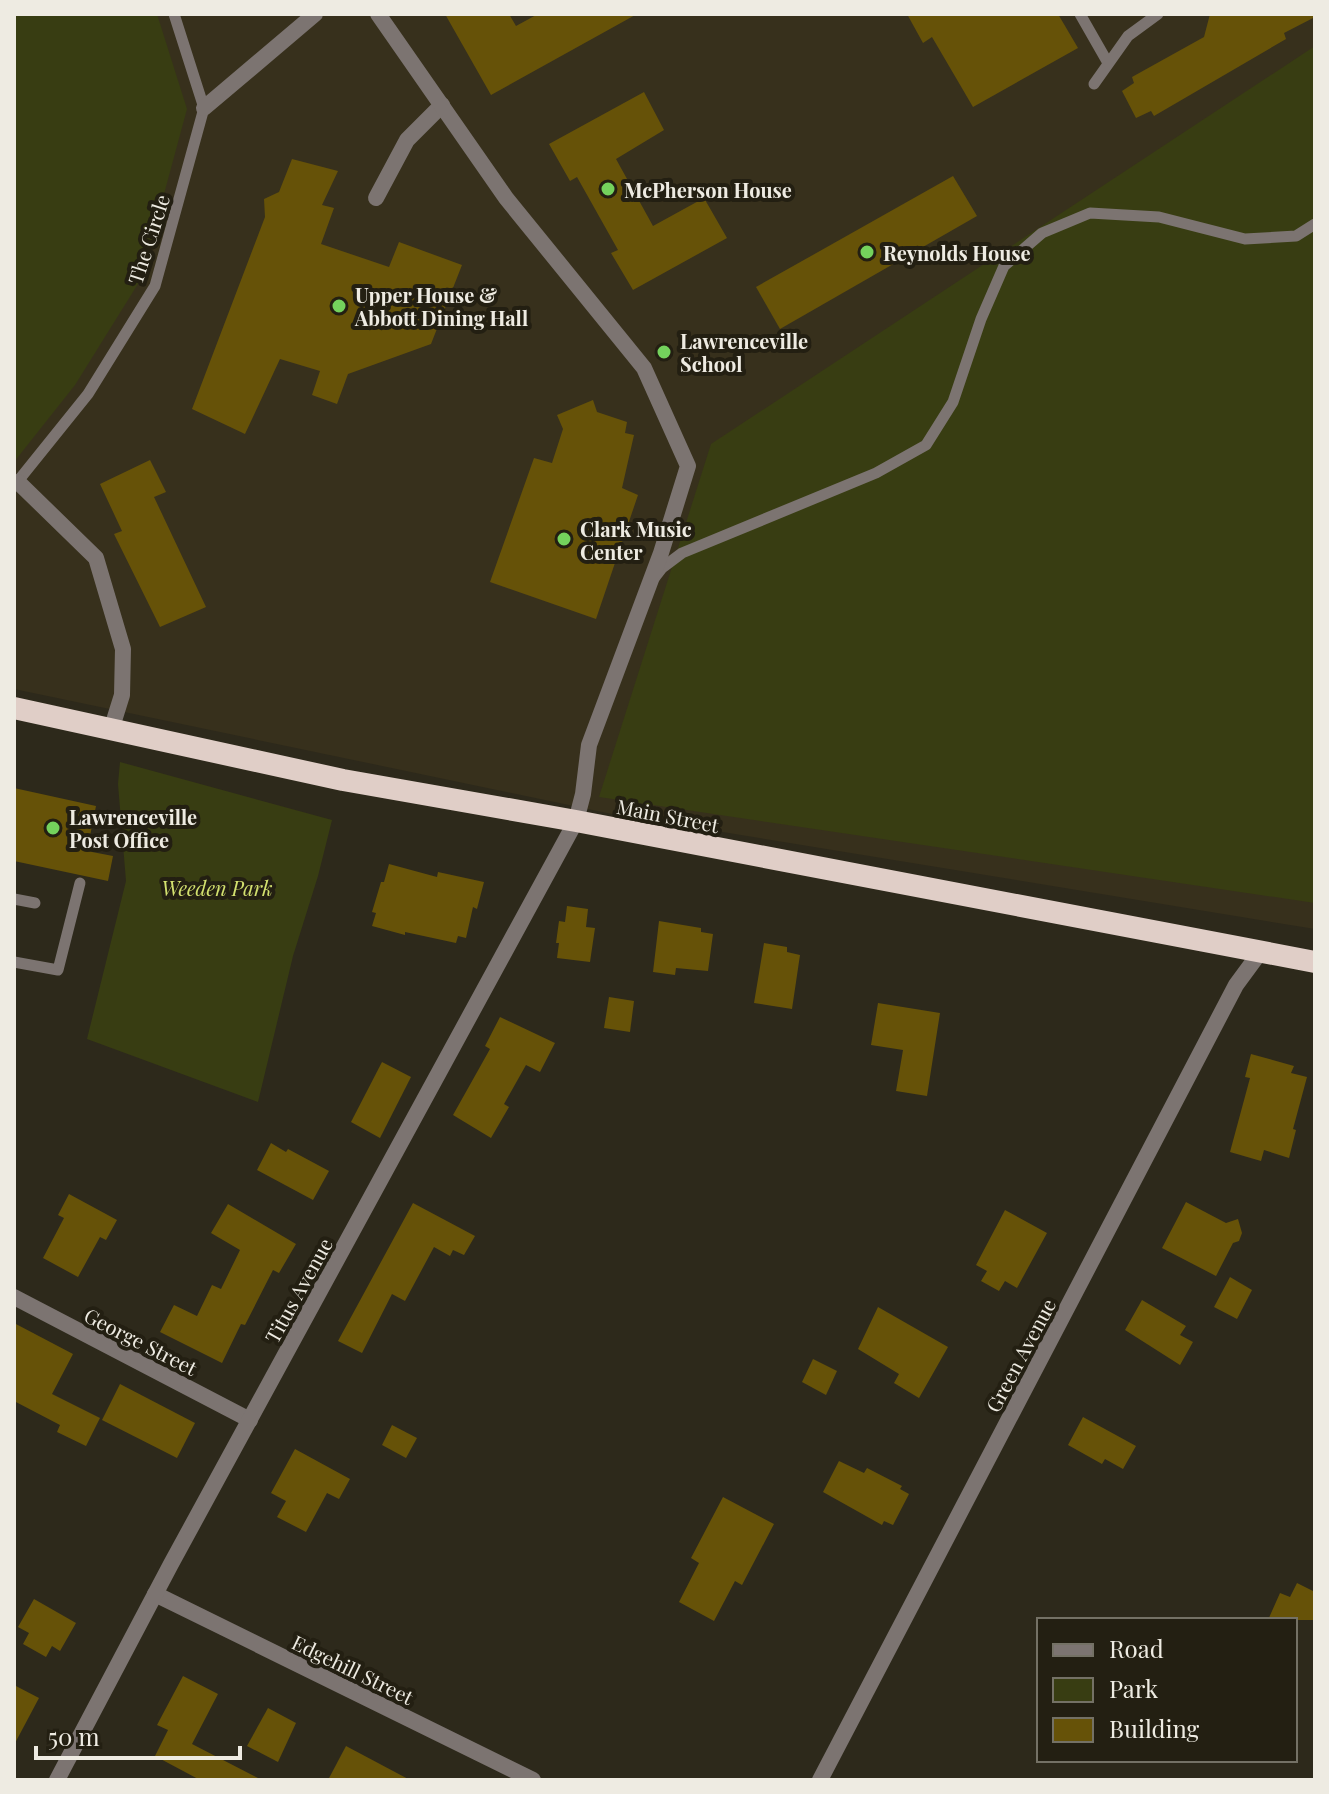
<svg xmlns="http://www.w3.org/2000/svg" width="1329" height="1794" viewBox="0 0 1329 1794" font-family="'Playfair Display',serif">
	<style>
		.built { fill: #37301c }
		.green { fill: #383d12 }
		.building { fill: #665208 }
		.lines { fill: none; stroke-linecap: round; stroke-linejoin: round }
		.service { stroke: #7c7471; stroke-width: 11 }
		.minor { stroke: #7c7471; stroke-width: 16 }
		.trunk { stroke: #e0cec7; stroke-width: 22 }
		.poi-dot { fill: #74d25c; stroke: #231f12; stroke-width: 3 }
		.labels { text-anchor: middle; dominant-baseline: central; stroke-width: 8; stroke-linejoin: round; paint-order: stroke }
		.poi-label { font-size: 20px; font-weight: bold; fill: #eeebe2; stroke: #231f12; text-anchor: start }
		.street-label { font-size: 20px; fill: #eeebe2; stroke: #231f12 }
		.park-label { font-size: 20px; font-style: italic; fill: #d3e16f; stroke: #231f12 }
	</style>
	<rect width="100%" height="100%" fill="#2d291b"/>
	<!-- built -->
	<polygon class="built" points="14,14 1315,14 1315,929 607,813 14,689"/>
	<!-- green -->
	<g class="green">
		<polygon points="14,14 157,14 187,109 141,279 75,385 14,462"/>
		<polygon points="1315,46 1315,903 599,797 711,444"/>
		<polygon points="120,762 332,820 318,876 293,956 258,1102 87,1039 126,881 118,784"/>
	</g>
	<!-- building -->
	<g class="building">
		<polygon points="445,14 509,14 516,26 538,14 637,14 491,95"/>
		<polygon points="907,14 1058,14 1078,48 973,107 932,37 923,43"/>
		<polygon points="1210,14 1315,14 1315,17 1284,33 1286,39 1154,116 1151,111 1136,118 1122,91 1134,83 1132,77 1204,37"/>
		<polygon points="644,92 664,130 616,159 653,226 704,198 727,238 633,290 611,253 618,250 577,177 570,181 549,144"/>
		<polygon points="292,159 338,171 322,205 334,208 321,244 389,267 399,242 462,265 431,344 348,374 337,404 312,395 320,371 280,359 245,434 192,409 265,217 264,199 279,192"/>
		<polygon points="953,176 977,216 780,329 756,287"/>
		<polygon points="593,400 597,412 627,422 625,433 634,435 622,488 638,495 596,619 490,582 534,458 552,463 563,429 557,415"/>
		<polygon points="150,460 166,492 154,497 206,607 160,627 114,534 122,531 100,484"/>
		<polygon points="14,788 96,806 87,851 113,856 108,881 14,861"/>
		<polygon points="389,864 437,877 438,872 484,882 477,909 473,907 466,938 458,936 456,943 405,932 405,935 372,926 376,913 372,912 381,882 384,882"/>
		<polygon points="567,906 588,909 586,927 595,928 590,962 557,958 559,943 556,943 559,921 565,922"/>
		<polygon points="659,921 701,928 701,932 713,934 708,971 676,968 675,975 653,972"/>
		<polygon points="764,943 787,947 787,952 800,955 792,1009 754,1003"/>
		<polygon points="609,997 634,1001 630,1032 604,1028"/>
		<polygon points="878,1003 940,1013 927,1096 896,1091 903,1050 871,1045"/>
		<polygon points="500,1017 555,1043 540,1072 526,1065 504,1104 509,1107 491,1138 453,1115 490,1049 485,1046"/>
		<polygon points="1251,1054 1294,1066 1291,1073 1307,1077 1293,1129 1296,1130 1289,1158 1264,1150 1261,1161 1230,1152 1250,1078 1245,1077"/>
		<polygon points="382,1062 411,1077 380,1138 351,1122"/>
		<polygon points="271,1143 286,1152 288,1149 329,1171 313,1200 257,1170"/>
		<polygon points="69,1194 117,1220 106,1240 100,1237 78,1277 43,1258 64,1218 58,1215"/>
		<polygon points="1186,1202 1226,1223 1238,1219 1242,1233 1239,1241 1233,1243 1216,1276 1162,1248"/>
		<polygon points="413,1203 475,1236 464,1255 453,1250 450,1256 434,1247 405,1301 392,1294 362,1353 338,1341"/>
		<polygon points="228,1204 296,1244 279,1273 273,1270 245,1325 241,1324 222,1363 160,1332 174,1305 197,1316 212,1285 221,1289 240,1250 211,1233"/>
		<polygon points="1005,1210 1047,1233 1017,1288 1005,1281 999,1291 981,1281 987,1271 976,1265"/>
		<polygon points="1230,1277 1252,1290 1237,1319 1214,1307"/>
		<polygon points="1142,1300 1186,1326 1180,1335 1193,1342 1180,1365 1125,1330"/>
		<polygon points="878,1307 948,1347 919,1398 894,1383 899,1374 858,1349"/>
		<polygon points="14,1323 73,1354 52,1394 100,1418 86,1446 57,1432 60,1425 14,1401"/>
		<polygon points="813,1359 837,1371 826,1395 802,1382"/>
		<polygon points="120,1384 195,1423 177,1458 102,1420"/>
		<polygon points="1083,1417 1136,1446 1123,1469 1105,1459 1102,1464 1068,1445"/>
		<polygon points="392,1425 417,1438 406,1458 382,1445"/>
		<polygon points="295,1449 350,1479 339,1499 327,1493 306,1532 277,1517 286,1501 271,1493"/>
		<polygon points="839,1461 864,1473 867,1468 902,1486 900,1489 909,1494 893,1525 884,1521 882,1525 823,1492"/>
		<polygon points="723,1497 774,1524 742,1585 735,1581 714,1621 679,1602 699,1563 691,1558"/>
		<polygon points="1297,1583 1315,1592 1315,1620 1268,1620 1280,1593 1290,1597"/>
		<polygon points="34,1599 76,1623 60,1651 52,1646 46,1657 23,1644 29,1633 18,1627"/>
		<polygon points="183,1676 218,1694 192,1744 262,1780 200,1780 155,1756 168,1730 157,1725"/>
		<polygon points="14,1685 39,1698 14,1745"/>
		<polygon points="268,1708 296,1723 278,1762 247,1746"/>
		<polygon points="346,1746 410,1780 328,1780"/>
	</g>
	<g class="lines">
		<!-- service -->
		<g class="service">
			<polyline points="1080,14 1108,63"/>
			<polyline points="1094,84 1128,36 1158,14"/>
			<polyline points="14,486 88,394 155,286 204,108 174,14"/>
			<polyline points="655,577 662,568 682,553 876,473 926,445 953,402 981,319 1004,266 1042,233 1090,213 1159,217 1245,239 1296,236 1315,224"/>
			<polyline points="14,899 35,903"/>
			<polyline points="14,962 58,970 80,883"/>
		</g>
		<!-- minor -->
		<g class="minor">
			<polyline points="204,108 315,14"/>
			<polyline points="376,198 407,140 442,105"/>
			<polyline points="18,482 96,558 123,649 122,695 112,727"/>
			<polyline points="14,1297 250,1420"/>
			<polyline points="155,1594 533,1780"/>
			<polyline points="57,1780 171,1564 576,821 583,794 589,745 661,553 688,466 644,368 506,198 378,14"/>
			<polyline points="820,1780 1236,985 1261,951"/>
		</g>
		<!-- trunk -->
		<polyline class="trunk" points="14,708 343,780 576,821 1315,962"/>
	</g>
	<!-- markers -->
	<g class="poi-dot">
		<circle cx="608" cy="189" r="8"/>
		<circle cx="867" cy="252" r="8"/>
		<circle cx="339" cy="306" r="8"/>
		<circle cx="664" cy="352" r="8"/>
		<circle cx="564" cy="539" r="8"/>
		<circle cx="53" cy="828" r="8"/>
	</g>
	<g class="labels">
		<!-- poi labels -->
		<g class="poi-label">
			<text x="624" y="189">McPherson House</text>
			<text x="883" y="252">Reynolds House</text>
			<text x="355" y="294">Upper House &amp;<tspan x="355" dy="23">Abbott Dining Hall</tspan></text>
			<text x="680" y="340">Lawrenceville<tspan x="680" dy="23">School</tspan></text>
			<text x="580" y="528">Clark Music<tspan x="580" dy="23">Center</tspan></text>
			<text x="69" y="816">Lawrenceville<tspan x="69" dy="23">Post Office</tspan></text>
		</g>
		<!-- street labels -->
		<g class="street-label">
			<text transform="translate(148 239) rotate(-72)">The Circle</text>
			<text transform="translate(668 815) rotate(11)">Main Street</text>
			<text transform="translate(298 1290) rotate(-61)">Titus Avenue</text>
			<text transform="translate(141 1341) rotate(27)">George Street</text>
			<text transform="translate(1020 1355) rotate(-62)">Green Avenue</text>
			<text transform="translate(353 1669) rotate(26)">Edgehill Street</text>
		</g>
		<!-- park labels -->
		<g class="park-label">
			<text x="217" y="887">Weeden Park</text>
		</g>
	</g>
	<!-- border -->
	<rect width="1329" height="1794" fill="none" stroke="#eeebe2" stroke-width="32"/>
	<!-- legend -->
	<rect x="1037" y="1618" width="260" height="144" fill="#231f12" stroke="#747165" stroke-width="2"/>
	<rect x="1053" y="1644" width="40" height="12" fill="#7c7471" stroke="#747165" stroke-width="2"/>
	<text x="1109" y="1658" font-size="24" fill="#eeebe2">Road</text>
	<rect x="1053" y="1678" width="40" height="24" fill="#383d12" stroke="#747165" stroke-width="2"/>
	<text x="1109" y="1698" font-size="24" fill="#eeebe2">Park</text>
	<rect x="1053" y="1718" width="40" height="24" fill="#665208" stroke="#747165" stroke-width="2"/>
	<text x="1109" y="1738" font-size="24" fill="#eeebe2">Building</text>
	<!-- scale -->
	<path d="M36 1746v12h204v-12" fill="none" stroke="#eeebe2" stroke-width="4"/>
	<text x="48" y="1746" font-size="24" fill="#eeebe2" stroke="#231f12" stroke-width="6" paint-order="stroke">50 m</text>
</svg>
